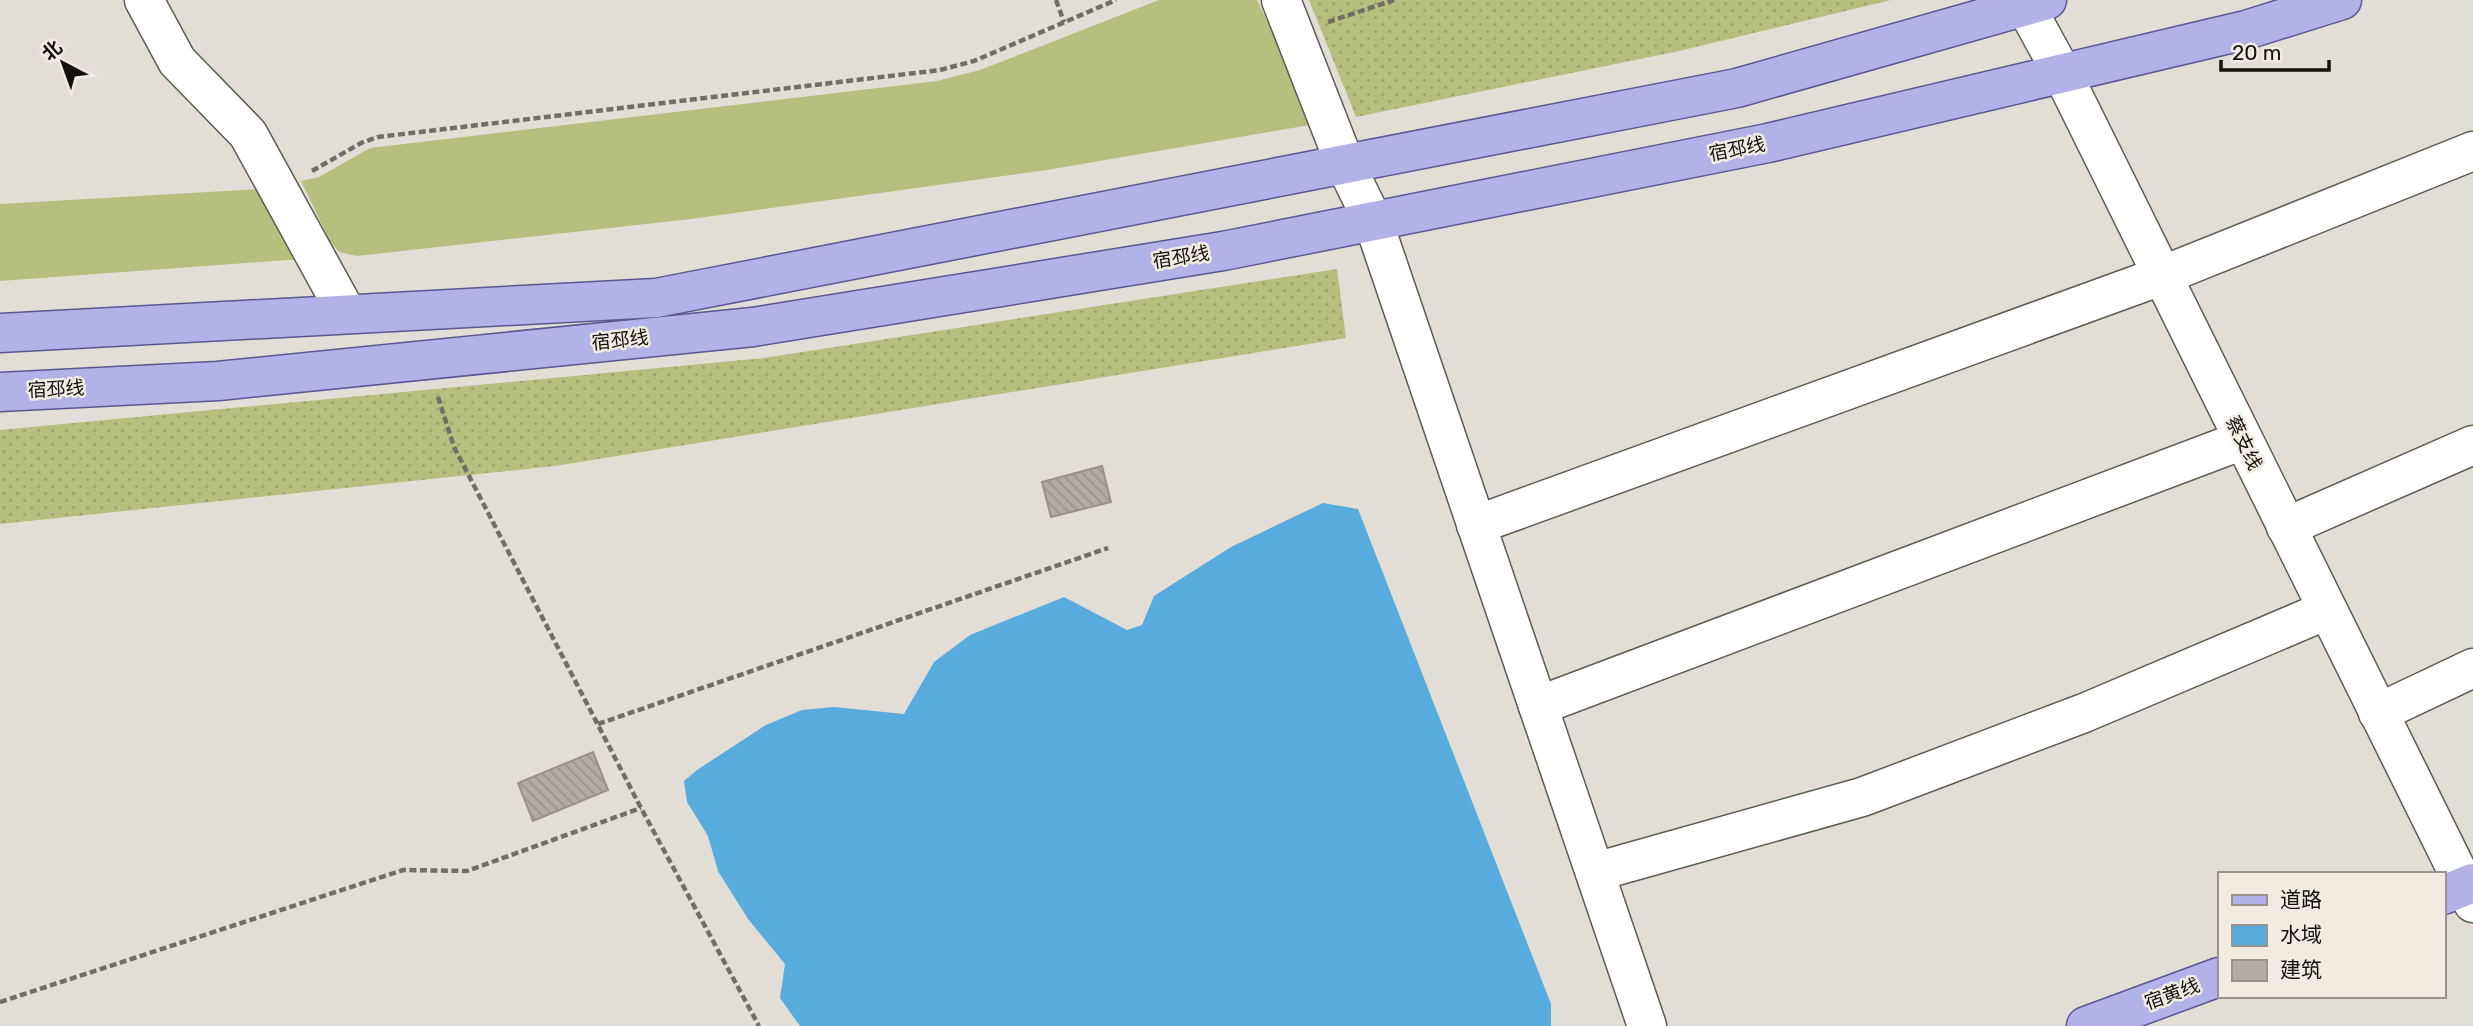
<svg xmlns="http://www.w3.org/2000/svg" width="2473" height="1026" viewBox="0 0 2473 1026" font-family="Rubik,'Noto Sans SC',sans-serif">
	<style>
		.grass { fill: url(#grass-dots) }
		.garden { fill: #b6bf7d }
		.water { fill: #57acdd }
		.building { fill: url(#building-back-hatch); stroke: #98928a; stroke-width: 2 }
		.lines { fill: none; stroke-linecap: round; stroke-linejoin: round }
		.minor-casing { stroke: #5f5b53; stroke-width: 41 }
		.major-casing { stroke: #595792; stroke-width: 41 }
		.path { stroke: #716e68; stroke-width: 4.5; stroke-dasharray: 7 3.5; stroke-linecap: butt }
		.minor { stroke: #fff; stroke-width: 38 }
		.major { stroke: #b2b1e8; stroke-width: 38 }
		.labels { text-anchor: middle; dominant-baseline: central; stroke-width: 5; stroke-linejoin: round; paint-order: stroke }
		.street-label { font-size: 19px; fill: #13110e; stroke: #f1ebe2 }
	</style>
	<defs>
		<pattern id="grass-dots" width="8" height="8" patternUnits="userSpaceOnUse" patternTransform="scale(1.75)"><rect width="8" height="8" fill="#b6bf7d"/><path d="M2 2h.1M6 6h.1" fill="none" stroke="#9ca36b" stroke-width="1.8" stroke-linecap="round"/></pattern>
		<pattern id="building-back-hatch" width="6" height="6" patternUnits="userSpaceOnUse" patternTransform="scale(1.75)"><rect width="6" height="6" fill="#b2aca4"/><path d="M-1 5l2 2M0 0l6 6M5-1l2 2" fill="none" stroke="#98938c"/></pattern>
	</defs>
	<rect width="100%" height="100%" fill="#e3ded5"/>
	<!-- grass -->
	<g class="grass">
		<polygon points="1309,0 1891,0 1679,51 1356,117"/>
		<polygon points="1337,269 1346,338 555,466 0,524 0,430 764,358"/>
	</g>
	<!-- garden -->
	<g class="garden">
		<polygon points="1159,0 1257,0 1316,124 1047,170 691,219 357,256 339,252 330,241 301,181 319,177 370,148 937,81 980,70"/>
		<polygon points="259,189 302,259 0,281 0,204"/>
	</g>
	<!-- water -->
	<polygon class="water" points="1323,503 1358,509 1551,1004 1551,1026 800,1026 780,998 785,964 748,919 718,871 708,836 687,802 684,781 697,770 766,725 802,710 834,707 904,714 934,662 970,635 1064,597 1127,630 1142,625 1154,596 1231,547"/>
	<!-- building -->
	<g class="building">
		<polygon points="1102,466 1111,502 1051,517 1042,482"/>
		<polygon points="593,752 608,790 533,821 518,783"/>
	</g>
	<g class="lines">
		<defs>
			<g id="minor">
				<polyline points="144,0 177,61 248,134 347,314"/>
				<polyline points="1281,0 1345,164 1373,221 1647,1026"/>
				<polyline points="2022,0 2062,73 2473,903"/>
				<polyline points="1476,525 2161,276 2473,151"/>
				<polyline points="2286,527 2473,445"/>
				<polyline points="1538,706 2243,440"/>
				<polyline points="2378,713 2473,668"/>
				<polyline points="1595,872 1862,797 2084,713 2327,610"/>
			</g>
			<g id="major">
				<polyline points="0,333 656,298 1737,88 2047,0"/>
				<polyline points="0,392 218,381 753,327 1223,251 1768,143 2246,30 2342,0"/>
				<polyline points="2443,895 2473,883"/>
				<polyline points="2086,1026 2219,977"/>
			</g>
		</defs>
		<!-- minor casing -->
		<use href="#minor" class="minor-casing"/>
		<!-- major casing -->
		<use href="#major" class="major-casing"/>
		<!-- path -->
		<g class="path">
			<polyline points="1056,0 1064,22"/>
			<polyline points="1328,22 1394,0"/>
			<polyline points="312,171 361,143 378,137 940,70 974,61 1116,0"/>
			<polyline points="438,397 454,447 641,808 759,1026"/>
			<polyline points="598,724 1108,548"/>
			<polyline points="0,1002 403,870 467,871 641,808"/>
		</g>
		<!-- minor -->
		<use href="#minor" class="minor"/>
		<!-- major -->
		<use href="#major" class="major"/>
	</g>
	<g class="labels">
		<!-- street labels -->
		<g class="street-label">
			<text transform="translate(1737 149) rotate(-11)">宿邳线</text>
			<text transform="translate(1181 257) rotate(-9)">宿邳线</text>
			<text transform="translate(620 340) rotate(-6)">宿邳线</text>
			<text transform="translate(56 389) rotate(-3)">宿邳线</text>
			<text transform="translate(2244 443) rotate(64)">蔡支线</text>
			<text transform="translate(2172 994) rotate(-20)">宿黄线</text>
		</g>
	</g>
	<!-- legend -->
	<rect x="2218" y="872" width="228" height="126" fill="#f1ebe2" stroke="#98948d" stroke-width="2"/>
	<rect x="2232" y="895" width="35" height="10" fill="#b2b1e8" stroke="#98948d" stroke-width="2"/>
	<text x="2280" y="907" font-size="21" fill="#13110e">道路</text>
	<rect x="2232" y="925" width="35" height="21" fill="#57acdd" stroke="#98948d" stroke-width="2"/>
	<text x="2280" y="942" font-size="21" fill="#13110e">水域</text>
	<rect x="2232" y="960" width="35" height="21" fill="#b2aca4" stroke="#98948d" stroke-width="2"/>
	<text x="2280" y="977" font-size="21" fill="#13110e">建筑</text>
	<!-- north arrow -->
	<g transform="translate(63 63) rotate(319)" stroke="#f1ebe2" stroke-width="5" paint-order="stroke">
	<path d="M0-5L12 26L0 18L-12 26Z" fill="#13110e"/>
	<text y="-10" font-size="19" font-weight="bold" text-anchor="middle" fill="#13110e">北</text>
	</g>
	<!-- scale -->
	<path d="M2221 60v10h108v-10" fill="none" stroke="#13110e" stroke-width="3.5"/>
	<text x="2232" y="60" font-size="21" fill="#13110e" stroke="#f1ebe2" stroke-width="5" paint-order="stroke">20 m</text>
</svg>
